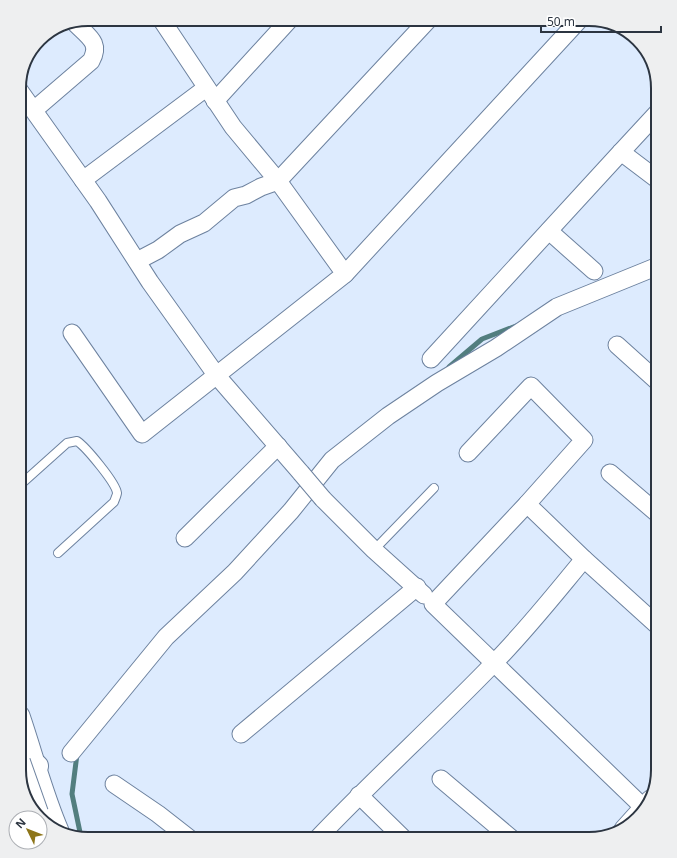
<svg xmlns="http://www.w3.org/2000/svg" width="677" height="858" viewBox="0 0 677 858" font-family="'Noto Sans',sans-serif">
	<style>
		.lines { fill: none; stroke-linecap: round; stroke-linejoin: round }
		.stream { stroke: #527e7f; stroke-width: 5 }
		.service-casing { stroke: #6d829f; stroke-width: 10 }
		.minor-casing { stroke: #6d829f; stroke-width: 19 }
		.tertiary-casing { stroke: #6d829f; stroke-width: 23 }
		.primary-casing { stroke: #6d829f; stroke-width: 24 }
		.service { stroke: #fff; stroke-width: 8 }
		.minor { stroke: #fff; stroke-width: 17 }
		.tertiary { stroke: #fff; stroke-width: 21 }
		.primary { stroke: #fff; stroke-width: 22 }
		.minor-bridge-casing { stroke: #6d829f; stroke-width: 19; stroke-linecap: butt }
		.primary-bridge-casing { stroke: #6d829f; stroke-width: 24; stroke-linecap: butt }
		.minor-bridge { stroke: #fff; stroke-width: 17 }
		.primary-bridge { stroke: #fff; stroke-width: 22 }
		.rim { fill: none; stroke: #2c3541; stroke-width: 2 }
	</style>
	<rect width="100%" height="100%" fill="#ddebfe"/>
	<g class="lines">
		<!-- stream -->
		<g class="stream">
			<polyline points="449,367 482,339 516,326"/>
			<polyline points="77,754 72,794 81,837"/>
		</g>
		<defs>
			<g id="service">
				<path d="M19 486 67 443 77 441C86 447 116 483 117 493 117 495 115 499 114 502L58 553"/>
				<polyline points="374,550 434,488"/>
			</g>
			<g id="minor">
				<polyline points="19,90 98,201 150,282 217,376 301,473"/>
				<polyline points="215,101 290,19"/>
				<path d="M34 110 91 61C101 43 89 37 76 24"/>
				<polyline points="83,180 206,88"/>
				<polyline points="658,180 621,152 658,112"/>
				<polyline points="549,231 594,271"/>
				<polyline points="137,261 158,250 180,234 204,223 234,198 246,195 261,187 278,181 429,19"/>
				<polyline points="345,274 580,19"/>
				<polyline points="72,333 142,434 345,274 278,181 233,127 161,19"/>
				<polyline points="617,345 658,382"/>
				<polyline points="431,359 621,152"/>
				<polyline points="468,453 531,386 584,440 527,504 433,604 642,806"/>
				<polyline points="610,473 658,514"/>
				<polyline points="323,499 374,550 424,595"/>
				<polyline points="527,504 584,559"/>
				<polyline points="185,538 278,446"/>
				<polyline points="241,734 417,587"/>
				<polyline points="71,753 166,637 235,572 291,511 332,460 388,416 437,383 496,348 557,307 658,266"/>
				<polyline points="441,779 512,839"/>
				<polyline points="114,784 158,814 190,839"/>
				<polyline points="359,795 404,839"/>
				<polyline points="623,829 650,799"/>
				<path d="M317 839C374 779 435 724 492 665 525 632 554 595 584 559L658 626"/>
			</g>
			<path id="tertiary" d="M19 716C32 754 42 794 58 831"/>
			<polyline id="primary" points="19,761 37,766"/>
		</defs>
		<!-- service casing -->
		<use href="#service" class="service-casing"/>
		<!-- minor casing -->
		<use href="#minor" class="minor-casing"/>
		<!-- tertiary casing -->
		<use href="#tertiary" class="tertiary-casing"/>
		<!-- primary casing -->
		<use href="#primary" class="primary-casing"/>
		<!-- service -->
		<use href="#service" class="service"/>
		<!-- minor -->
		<use href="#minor" class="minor"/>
		<!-- tertiary -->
		<use href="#tertiary" class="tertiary"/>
		<!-- primary -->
		<use href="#primary" class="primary"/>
		<defs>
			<polyline id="minor-bridge" points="301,473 323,499"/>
			<polyline id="primary-bridge" points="19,762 37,813"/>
		</defs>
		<!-- minor-bridge casing -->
		<use href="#minor-bridge" class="minor-bridge-casing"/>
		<!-- primary-bridge casing -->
		<use href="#primary-bridge" class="primary-bridge-casing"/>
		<!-- minor-bridge -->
		<use href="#minor-bridge" class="minor-bridge"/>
		<!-- primary-bridge -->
		<use href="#primary-bridge" class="primary-bridge"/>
	</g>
	<!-- crop -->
	<path d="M0 0H677V858H0ZM88 26H589A62 62 0 0 1 651 88V770A62 62 0 0 1 589 832H88A62 62 0 0 1 26 770V88A62 62 0 0 1 88 26Z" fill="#eeeff0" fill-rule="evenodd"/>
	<path class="rim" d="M88 26H589A62 62 0 0 1 651 88V770A62 62 0 0 1 589 832H88A62 62 0 0 1 26 770V88A62 62 0 0 1 88 26Z"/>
	<!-- north arrow -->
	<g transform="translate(28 830) rotate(313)"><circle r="19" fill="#ffffff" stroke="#abaeb3"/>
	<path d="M0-3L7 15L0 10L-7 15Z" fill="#8d7519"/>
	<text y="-6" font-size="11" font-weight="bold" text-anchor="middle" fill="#2c3541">N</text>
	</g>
	<!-- scale -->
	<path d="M541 26v6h120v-6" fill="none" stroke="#2c3541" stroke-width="2"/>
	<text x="547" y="26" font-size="12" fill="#2c3541" stroke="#ffffff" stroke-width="3" paint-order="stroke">50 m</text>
</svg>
